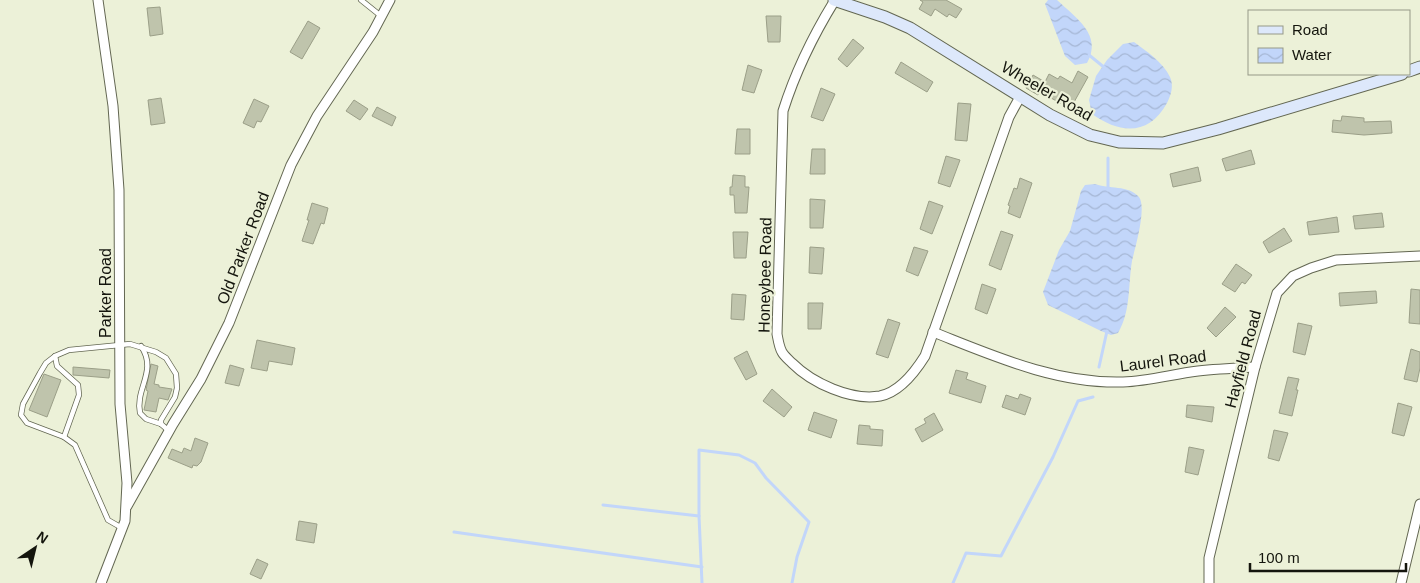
<svg xmlns="http://www.w3.org/2000/svg" width="1420" height="583" viewBox="0 0 1420 583" font-family="Arial,sans-serif">
	<style>
		.water { fill: url(#water-waves) }
		.lines { fill: none; stroke-linecap: round; stroke-linejoin: round }
		.stream { stroke: #c2d6fa; stroke-width: 3 }
		.building { fill: #bfc4ac; stroke: #9b9f88 }
		.lane-casing { stroke: #636752; stroke-width: 6 }
		.street-casing { stroke: #636752; stroke-width: 11 }
		.secondary-casing { stroke: #636752; stroke-width: 13 }
		.lane { stroke: #fff; stroke-width: 4.5 }
		.street { stroke: #fff; stroke-width: 9 }
		.secondary { stroke: #dde8fb; stroke-width: 11 }
		.labels { text-anchor: middle; dominant-baseline: central; stroke-width: 4.5; stroke-linejoin: round; paint-order: stroke }
		.street-label { font-size: 16px; fill: #14150d; stroke: #ecf1d8 }
	</style>
	<defs>
		<pattern id="water-waves" width="16" height="10" patternUnits="userSpaceOnUse" patternTransform="scale(1.25)"><rect width="16" height="10" fill="#c2d6fa"/><path d="M0 5q4-4 8 0t8 0" fill="none" stroke="#a6b7d5"/></pattern>
	</defs>
	<rect width="100%" height="100%" fill="#ecf1d8"/>
	<!-- water -->
	<g class="water">
		<path d="M1048 0H1057C1076 18 1103 35 1087 63L1075 65 1065 56 1045 4Z"/>
		<path d="M1134 42C1146 51 1163 62 1170 77 1174 86 1171 95 1167 103 1149 136 1120 134 1092 114L1089 100 1096 76 1107 60 1123 44Z"/>
		<path d="M1095 184C1108 189 1129 185 1139 197 1147 208 1135 248 1132 261 1128 285 1131 311 1118 333L1111 335 1101 331 1048 305 1043 292 1059 250 1070 231 1081 191 1085 185Z"/>
	</g>
	<g class="lines">
		<!-- stream -->
		<g class="stream">
			<polyline points="1089,55 1105,68"/>
			<polyline points="1108,190 1108,158"/>
			<polyline points="1099,367 1107,331"/>
			<polyline points="603,505 699,516"/>
			<polyline points="454,532 702,567"/>
			<polyline points="702,583 699,516 699,450 739,455 755,463 766,478 809,522 797,557 792,583"/>
			<polyline points="953,583 966,553 1001,556 1053,457 1078,401 1093,397"/>
		</g>
	</g>
	<!-- building -->
	<g class="building">
		<polygon points="920,0 946,0 962,9 956,18 949,14 947,17 935,9 931,16 919,9 923,2"/>
		<polygon points="160,7 163,34 150,36 147,8"/>
		<polygon points="766,16 781,16 780,42 768,42"/>
		<polygon points="308,21 320,28 302,59 290,52"/>
		<polygon points="853,39 864,48 847,67 838,59"/>
		<polygon points="901,62 933,82 927,92 895,73"/>
		<polygon points="748,65 762,70 754,93 742,90"/>
		<polygon points="1078,71 1088,77 1073,104 1064,99 1062,104 1040,92 1038,95 1026,88 1033,75 1045,82 1049,74 1058,79 1060,76 1072,83"/>
		<polygon points="821,88 835,94 823,121 811,117"/>
		<polygon points="161,98 165,123 151,125 148,100"/>
		<polygon points="254,99 269,106 261,122 257,121 254,128 243,123"/>
		<polygon points="354,100 368,109 360,120 346,111"/>
		<polygon points="958,103 971,104 967,141 955,140"/>
		<polygon points="377,107 396,117 392,126 372,116"/>
		<polygon points="1342,116 1364,118 1364,122 1391,121 1392,133 1364,135 1332,132 1333,120 1341,121"/>
		<polygon points="737,129 750,129 750,154 735,154"/>
		<polygon points="812,149 825,149 825,174 810,174"/>
		<polygon points="1251,150 1255,164 1226,171 1222,159"/>
		<polygon points="946,156 960,160 950,187 938,183"/>
		<polygon points="1198,167 1201,181 1173,187 1170,174"/>
		<polygon points="733,175 745,176 745,187 749,187 747,213 735,213 734,195 730,195 730,187 732,187"/>
		<polygon points="1020,178 1032,183 1020,218 1008,213 1010,206 1008,205 1014,188 1017,189"/>
		<polygon points="810,199 825,200 823,228 810,228"/>
		<polygon points="929,201 943,206 932,234 920,229"/>
		<polygon points="312,203 328,208 324,224 321,223 313,244 302,241 309,220 307,220"/>
		<polygon points="1382,213 1384,227 1355,229 1353,216"/>
		<polygon points="1337,217 1339,232 1309,235 1307,222"/>
		<polygon points="1284,228 1292,241 1269,253 1263,242"/>
		<polygon points="1001,231 1013,235 1001,270 989,265"/>
		<polygon points="733,232 748,232 746,258 734,258"/>
		<polygon points="810,247 824,248 822,274 809,273"/>
		<polygon points="914,247 928,251 918,276 906,271"/>
		<polygon points="1236,264 1252,275 1245,284 1242,282 1235,292 1222,284"/>
		<polygon points="982,284 996,289 987,314 975,309"/>
		<polygon points="1411,289 1420,290 1420,324 1409,323"/>
		<polygon points="1376,291 1377,303 1340,306 1339,293"/>
		<polygon points="732,294 746,295 744,320 731,319"/>
		<polygon points="808,303 823,303 821,329 808,329"/>
		<polygon points="1225,307 1236,317 1216,337 1207,328"/>
		<polygon points="888,319 900,323 888,358 876,354"/>
		<polygon points="1298,323 1312,326 1305,355 1293,352"/>
		<polygon points="257,340 295,348 292,365 269,361 267,371 251,368"/>
		<polygon points="1411,349 1420,352 1420,368 1417,382 1404,379"/>
		<polygon points="747,351 757,374 746,380 734,358"/>
		<polygon points="151,364 158,366 154,384 159,385 159,387 172,389 168,400 159,398 156,412 144,410 148,391 146,390"/>
		<polygon points="230,365 244,369 239,386 225,383"/>
		<polygon points="73,367 110,370 109,378 73,375"/>
		<polygon points="956,370 968,373 966,379 986,386 981,403 949,393"/>
		<polygon points="44,374 61,380 47,417 29,410"/>
		<polygon points="1288,377 1299,379 1296,390 1298,390 1292,416 1279,413"/>
		<polygon points="772,389 792,407 784,417 763,401"/>
		<polygon points="1020,394 1031,398 1025,415 1002,407 1006,395 1018,399"/>
		<polygon points="1398,403 1412,407 1404,436 1392,433"/>
		<polygon points="1187,405 1214,407 1212,422 1186,417"/>
		<polygon points="814,412 837,420 831,438 808,430"/>
		<polygon points="934,413 943,430 922,442 915,429 926,423 924,419"/>
		<polygon points="859,425 870,426 870,429 883,430 882,446 857,444"/>
		<polygon points="1274,430 1288,433 1279,461 1268,458"/>
		<polygon points="195,438 208,443 201,462 197,466 193,465 192,468 168,458 172,449 182,453 184,448 191,451"/>
		<polygon points="1189,447 1204,450 1198,475 1185,472"/>
		<polygon points="299,521 317,524 314,543 296,540"/>
		<polygon points="257,559 268,564 261,579 250,574"/>
	</g>
	<g class="lines">
		<defs>
			<g id="lane">
				<polyline points="361,0 381,16"/>
				<path d="M141 346C158 371 135 388 140 413L146 419 161 424"/>
				<polyline points="55,356 57,366 78,385 79,395 64,437"/>
				<polyline points="122,528 108,520 75,445 64,437 27,423 21,415 23,404 40,373 46,363 55,356 69,350 130,344 156,352 166,358 176,374 177,388 175,397 161,420 161,424 169,431"/>
			</g>
			<g id="street">
				<polyline points="98,0 113,106 119,190 120,404 127,483 125,521 101,583"/>
				<path d="M835 0C814 34 795 73 783 111L777 334C778 339 779 347 782 352 784 356 789 360 792 363 812 383 851 401 880 396 900 392 915 372 925 356L1009 117 1020 97"/>
				<path d="M933 332C994 356 1056 384 1123 382 1149 381 1173 374 1198 371 1217 369 1237 368 1255 367"/>
				<polyline points="127,506 173,424 201,379 229,323 291,165 317,116 373,32 390,0"/>
				<polyline points="1209,583 1209,558 1255,367 1277,293 1293,276 1311,268 1336,260 1420,256"/>
				<polyline points="1401,583 1420,504"/>
			</g>
			<g id="secondary">
				<polyline points="834,0 885,17 910,28 1050,115 1090,135 1119,142 1163,143 1218,129 1402,74"/>
				<polyline points="1409,71 1420,67"/>
			</g>
		</defs>
		<!-- lane casing -->
		<use href="#lane" class="lane-casing"/>
		<!-- street casing -->
		<use href="#street" class="street-casing"/>
		<!-- secondary casing -->
		<use href="#secondary" class="secondary-casing"/>
		<!-- lane -->
		<use href="#lane" class="lane"/>
		<!-- street -->
		<use href="#street" class="street"/>
		<!-- secondary -->
		<use href="#secondary" class="secondary"/>
	</g>
	<g class="labels">
		<!-- street labels -->
		<g class="street-label">
			<text transform="translate(1047 91) rotate(30)">Wheeler Road</text>
			<text transform="translate(243 248) rotate(-69)">Old Parker Road</text>
			<text transform="translate(765 275) rotate(-89)">Honeybee Road</text>
			<text transform="translate(105 293) rotate(-90)">Parker Road</text>
			<text transform="translate(1243 359) rotate(-75)">Hayfield Road</text>
			<text transform="translate(1163 361) rotate(-7)">Laurel Road</text>
		</g>
	</g>
	<!-- legend -->
	<rect x="1248" y="10" width="162" height="65" fill="#ecf1d8" stroke="#969987"/>
	<rect x="1258" y="26" width="25" height="8" fill="#dde8fb" stroke="#969987"/>
	<text x="1292" y="35" font-size="15" fill="#14150d">Road</text>
	<rect x="1258" y="48" width="25" height="15" fill="url(#water-waves)" stroke="#969987"/>
	<text x="1292" y="60" font-size="15" fill="#14150d">Water</text>
	<!-- north arrow -->
	<g transform="translate(35 548) rotate(35)" stroke="#ecf1d8" stroke-width="4" paint-order="stroke">
	<path d="M0-4L9 19L0 12L-9 19Z" fill="#14150d"/>
	<text y="-8" font-size="14" font-weight="bold" text-anchor="middle" fill="#14150d">N</text>
	</g>
	<!-- scale -->
	<path d="M1250 563v8h156v-8" fill="none" stroke="#14150d" stroke-width="2.5"/>
	<text x="1258" y="563" font-size="15" fill="#14150d" stroke="#ecf1d8" stroke-width="4" paint-order="stroke">100 m</text>
</svg>
